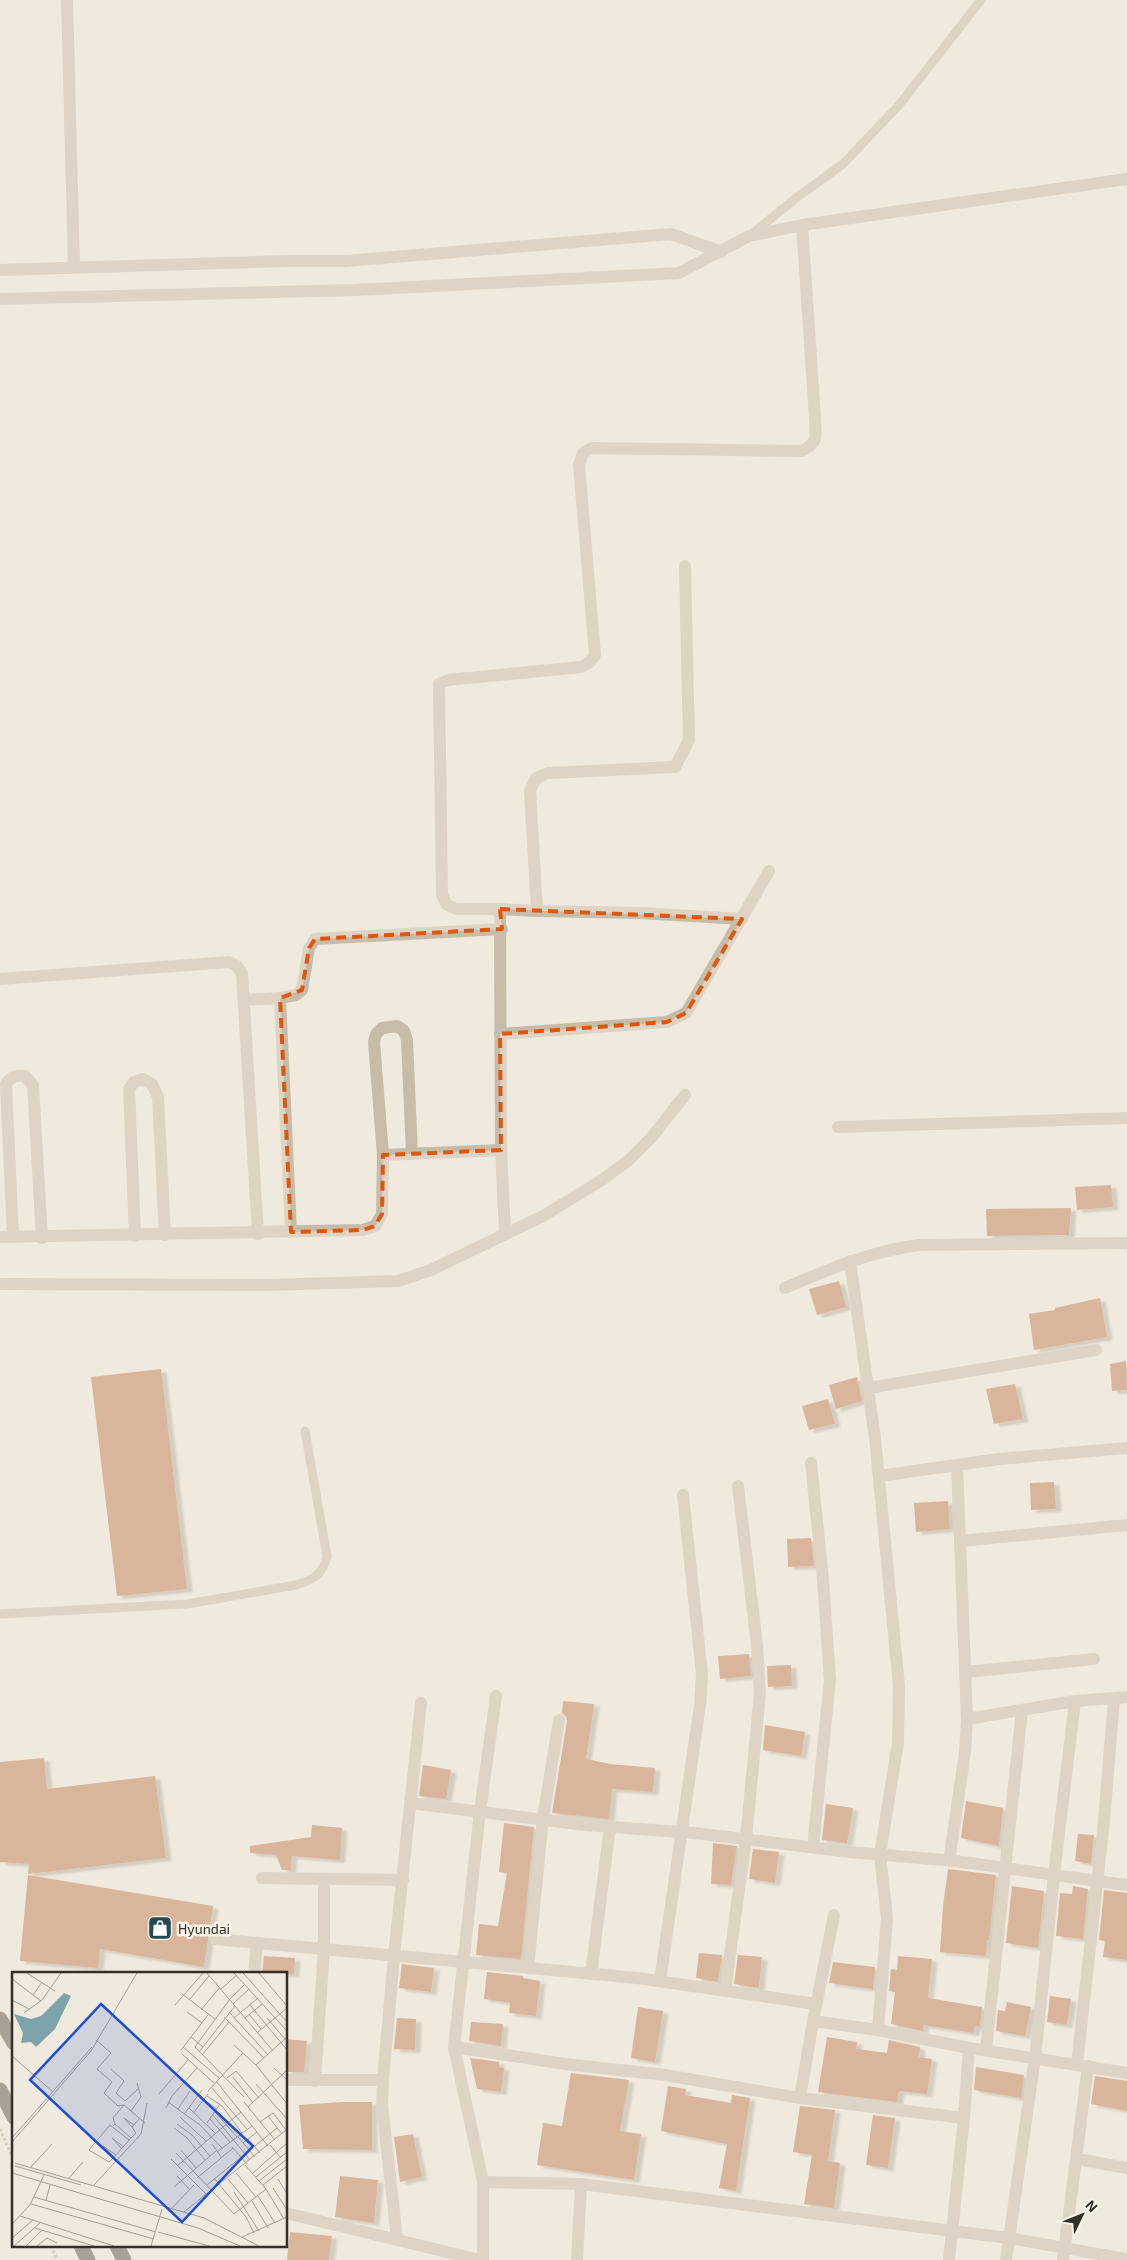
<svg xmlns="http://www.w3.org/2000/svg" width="1127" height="2260" viewBox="0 0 1127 2260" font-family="'Exo 2',sans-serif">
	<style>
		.building { fill: #bd774e; filter: url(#shadow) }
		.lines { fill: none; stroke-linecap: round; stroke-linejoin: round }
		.path { stroke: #b3a594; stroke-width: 3; stroke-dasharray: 2.5 2.5; stroke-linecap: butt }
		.lane { stroke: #c7bba9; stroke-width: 9 }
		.street { stroke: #c7bba9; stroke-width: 12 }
		.highway { stroke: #564a40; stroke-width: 15 }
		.marked { fill: none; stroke: #df570d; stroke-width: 4; stroke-dasharray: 10 6; stroke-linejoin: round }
		.labels { text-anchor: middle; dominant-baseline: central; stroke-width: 5; stroke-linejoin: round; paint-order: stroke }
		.poi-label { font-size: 14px; fill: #352e29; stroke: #f8f3e9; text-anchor: start }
		.inset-road { fill: none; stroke: #a59e95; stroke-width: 1 }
		.view { fill: #1d4ed8; fill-opacity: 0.15; stroke: #1d4ed8; stroke-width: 2.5 }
		.inset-edge { fill: none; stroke: #352e29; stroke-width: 2.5 }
	</style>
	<defs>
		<filter id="shadow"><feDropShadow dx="5.5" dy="3" stdDeviation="1" flood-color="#0004"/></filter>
	</defs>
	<rect width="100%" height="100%" fill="#f0e9dd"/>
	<!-- building -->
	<g class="building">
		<polygon points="1111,1185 1113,1207 1077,1210 1075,1187"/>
		<polygon points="1071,1208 1069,1235 987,1236 986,1209"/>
		<polygon points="839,1281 846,1307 817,1315 809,1289"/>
		<polygon points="1100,1298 1107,1337 1034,1350 1029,1314 1055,1310 1055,1308"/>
		<polygon points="1126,1361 1127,1390 1112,1391 1110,1364"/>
		<polygon points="161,1369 187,1589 117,1596 91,1377"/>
		<polygon points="857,1377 862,1401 836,1409 829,1385"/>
		<polygon points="1015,1384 1023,1419 994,1424 986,1389"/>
		<polygon points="828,1399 835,1424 809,1430 802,1406"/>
		<polygon points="1054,1482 1056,1509 1031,1510 1030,1483"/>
		<polygon points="948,1501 950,1529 916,1532 914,1503"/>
		<polygon points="811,1538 814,1566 788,1567 787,1539"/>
		<polygon points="749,1654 751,1676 720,1679 718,1656"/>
		<polygon points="791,1665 792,1686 768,1687 767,1666"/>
		<polygon points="563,1701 594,1704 586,1759 610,1764 655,1768 653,1792 612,1789 609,1819 552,1813 567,1721 566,1717 562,1713"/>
		<polygon points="765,1725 805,1732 801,1756 763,1750"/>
		<polygon points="44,1758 47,1789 155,1776 166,1858 28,1874 29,1864 0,1862 0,1762"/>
		<polygon points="423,1765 451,1770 446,1799 419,1796"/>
		<polygon points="966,1801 1003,1808 999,1846 961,1838"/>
		<polygon points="826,1804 853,1808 847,1843 822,1840"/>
		<polygon points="504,1823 534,1827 521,1959 476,1955 479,1924 498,1926 507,1873 499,1872"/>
		<polygon points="312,1825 342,1828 340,1860 292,1856 291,1870 282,1870 276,1855 250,1853 250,1846 311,1837"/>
		<polygon points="1078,1834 1094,1835 1091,1864 1075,1861"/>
		<polygon points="713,1843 737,1846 731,1885 711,1884"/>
		<polygon points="753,1849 779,1852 775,1883 749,1879"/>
		<polygon points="948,1869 996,1875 989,1940 987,1940 986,1956 940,1952 943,1906"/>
		<polygon points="28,1875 213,1906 204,1967 100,1949 98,1968 20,1961"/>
		<polygon points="1012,1886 1044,1891 1038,1948 1006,1943"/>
		<polygon points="1073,1886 1088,1889 1083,1939 1056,1936 1060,1893 1072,1894"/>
		<polygon points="1104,1890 1127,1893 1127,1960 1103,1957 1105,1941 1099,1940"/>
		<polygon points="699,1953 722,1955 718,1982 696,1978"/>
		<polygon points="738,1955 762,1957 759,1988 734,1984"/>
		<polygon points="264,1956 295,1958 294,1974 262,1974"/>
		<polygon points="898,1956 932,1959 928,1998 982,2007 980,2027 975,2026 974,2033 923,2025 923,2031 891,2024 895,1992 889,1991 891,1969 897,1970"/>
		<polygon points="833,1962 875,1967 873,1989 829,1983"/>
		<polygon points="402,1964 434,1968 431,1992 399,1988"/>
		<polygon points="487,1972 523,1976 523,1978 540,1981 536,2016 509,2013 510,2003 484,1999"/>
		<polygon points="1050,1996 1071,1999 1067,2025 1047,2022"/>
		<polygon points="1007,2002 1031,2007 1025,2036 996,2031 998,2010 1005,2011"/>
		<polygon points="638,2007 663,2011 655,2062 631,2058"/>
		<polygon points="397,2018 416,2019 415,2050 394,2049"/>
		<polygon points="471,2022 503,2024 501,2046 469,2041"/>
		<polygon points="827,2037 857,2042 856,2049 887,2053 889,2040 920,2047 919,2057 932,2059 927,2094 899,2091 897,2102 818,2092"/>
		<polygon points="286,2039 307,2041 304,2072 286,2072"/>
		<polygon points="470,2058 499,2062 499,2067 504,2068 501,2092 477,2089"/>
		<polygon points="976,2067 1024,2075 1021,2098 974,2090"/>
		<polygon points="571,2073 629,2080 620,2131 641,2134 634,2180 537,2165 543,2123 562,2126"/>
		<polygon points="1095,2076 1127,2081 1127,2111 1091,2104"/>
		<polygon points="668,2086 686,2089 685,2095 731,2103 732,2095 750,2098 736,2191 719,2188 727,2144 661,2131"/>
		<polygon points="343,2102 372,2102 372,2150 303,2149 299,2105"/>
		<polygon points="800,2106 835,2110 828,2161 840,2163 834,2208 804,2204 812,2155 793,2152"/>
		<polygon points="873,2115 895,2118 888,2168 866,2165"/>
		<polygon points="413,2134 422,2177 400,2182 394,2137"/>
		<polygon points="340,2176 378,2180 374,2223 335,2217"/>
		<polygon points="290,2232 332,2236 329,2260 287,2260"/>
	</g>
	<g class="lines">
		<!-- path -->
		<g class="path">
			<polyline points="0,2129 14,2161"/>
			<polyline points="51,2246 57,2260"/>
		</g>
		<!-- lane -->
		<g class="lane">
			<polyline points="753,233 796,198 843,164 899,105 981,0"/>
			<path d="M0 1614 187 1604 296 1585C314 1579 322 1576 327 1556L305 1431"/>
		</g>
		<!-- street -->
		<g class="street">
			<polyline points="67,0 74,267"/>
			<polyline points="0,270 288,261 346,261 671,234 721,252"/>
			<polyline points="0,299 355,290 679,273 749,236 802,225 1127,179"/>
			<polyline points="685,566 689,740 675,767 548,773 536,778 530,791 537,911 640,913 742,919"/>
			<polyline points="500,909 537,911"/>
			<polyline points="0,979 229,962 237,966 242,974 258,1234"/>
			<polyline points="280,998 296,995 302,990 309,948 315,939 502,929"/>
			<polyline points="244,1000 280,998 291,1232"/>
			<polyline points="500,1034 667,1022 686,1013 769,871"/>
			<polyline points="838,1127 1127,1118"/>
			<polyline points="383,1155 374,1042 376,1034 382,1028 397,1026 404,1031 407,1040 412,1154"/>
			<path d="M505 1233 501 1150 500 909H457L447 905 442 895 439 684 448 680 581 667 590 662 595 655 579 465 583 453 592 448 801 451C819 443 816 436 815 418L802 225"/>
			<polyline points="135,1236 129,1089 134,1082 143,1079 152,1084 158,1097 165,1235"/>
			<polyline points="0,1237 363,1230 375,1226 382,1214 383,1155 501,1150"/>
			<path d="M13 1237 6 1084C11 1076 16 1075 25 1076L33 1085 42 1238"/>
			<polyline points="850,1261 875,1438 899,1686 898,1742 880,1855 887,1918 878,2030"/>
			<polyline points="0,1284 268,1285 398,1281 431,1270 543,1216 602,1180 629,1160 651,1138 685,1095"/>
			<path d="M785 1288C829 1269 871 1251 919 1245L1127 1243"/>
			<polyline points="868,1388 1096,1350"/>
			<polyline points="811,1463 823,1579 830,1680 813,1847"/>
			<polyline points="879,1476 999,1459 1127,1448"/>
			<polyline points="960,1541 1127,1525"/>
			<polyline points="966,1672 1094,1659"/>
			<polyline points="967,1719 1075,1701 1127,1697"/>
			<polyline points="411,1803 585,1825 694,1833 850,1852 955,1861 1127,1885"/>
			<polyline points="949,1861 965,1752 967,1719 957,1465"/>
			<polyline points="262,1878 403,1880"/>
			<polyline points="215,1939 637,1978 816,2004"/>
			<polyline points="528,1968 543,1818 559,1720"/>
			<polyline points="254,1974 257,1943"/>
			<polyline points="591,1974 610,1827"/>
			<polyline points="660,1981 700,1705 702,1674 683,1495"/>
			<polyline points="725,1991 746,1839 760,1693 757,1645 738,1486"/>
			<polyline points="813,2021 878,2030 969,2048 1127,2073"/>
			<polyline points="454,2047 565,2064 665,2075 800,2098 964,2118"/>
			<polyline points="986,2050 1022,1710"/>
			<polyline points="1077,2064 1104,1821 1114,1699"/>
			<polyline points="286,2080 383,2080"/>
			<polyline points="315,2081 324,1949 324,1879"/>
			<polyline points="800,2098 813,2021 834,1915"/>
			<polyline points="1077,2159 1127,2168"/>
			<polyline points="483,2182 581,2184 1009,2238 1127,2259"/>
			<polyline points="286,2213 480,2260"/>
			<polyline points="397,2239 382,2105 383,2080 394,1956 421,1703"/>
			<polyline points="483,2260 483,2182 454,2047 480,1811 496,1696"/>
			<polyline points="577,2260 581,2184"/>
			<polyline points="949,2260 964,2118 969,2048"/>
			<polyline points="1006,2260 1035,2058 1054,1875 1075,1701"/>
			<polyline points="1063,2260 1088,2066"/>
		</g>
		<!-- highway -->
		<g class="highway">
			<polyline points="0,2019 14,2043"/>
			<polyline points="0,2090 14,2117"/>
			<polyline points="81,2246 88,2260"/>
			<polyline points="117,2246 124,2260"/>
		</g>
	</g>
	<!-- marked area -->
	<path d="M0 0H1127V2260H0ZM500 909 742 919 686 1013 667 1022 500 1034 501 1150 383 1155 382 1214 375 1226 363 1230 291 1232 280 998 302 990 309 948 315 939 502 929Z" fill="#f0e9dd" fill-opacity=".55" fill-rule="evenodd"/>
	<path class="marked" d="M500 909 742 919 686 1013 667 1022 500 1034 501 1150 383 1155 382 1214 375 1226 363 1230 291 1232 280 998 302 990 309 948 315 939 502 929Z"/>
	<!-- icons -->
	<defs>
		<symbol id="shop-square" viewBox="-11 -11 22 22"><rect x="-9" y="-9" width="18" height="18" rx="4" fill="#214a54" stroke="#f8f3e9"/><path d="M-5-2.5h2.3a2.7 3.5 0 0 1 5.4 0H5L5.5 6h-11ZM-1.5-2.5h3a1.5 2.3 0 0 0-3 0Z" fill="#fff"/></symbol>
	</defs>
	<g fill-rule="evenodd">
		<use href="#shop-square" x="146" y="1914" width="28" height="28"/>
	</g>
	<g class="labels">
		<!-- poi labels -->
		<g class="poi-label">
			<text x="178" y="1928">Hyundai</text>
		</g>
	</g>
	<!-- overview -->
	<g transform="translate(12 1972)">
		<rect width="275" height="275" fill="#f0e9dd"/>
		<path d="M52 21 59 24 43 57 24 75 19 70 9 71 11 61 2 42 19 47 29 44Z" fill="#7ea4ab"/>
		<path class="inset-road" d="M15 1 43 19M195 1 261 79M222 1 275 59M231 1 275 50M247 1 275 34M0 7 29 29M209 17 225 3M170 22 203 47M21 23 30 10M0 28 17 37M177 28 197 4M221 32 237 17M163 33 191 1M238 33 275 78M189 38 208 15M175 40 190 51M217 40 256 83M12 41 30 28 49 1M237 42 249 57M212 45 252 86M222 46 246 26M233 46 250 32M255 46 273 67M245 61 275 36M179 65 191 75M84 68 99 81 85 97 100 110 92 121 106 134 112 133M222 73 245 94 275 132M171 75 207 106M169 78 196 43M187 80 223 34M170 82 202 111M190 83 217 50M0 84 41 120M244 93 275 65M262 96 275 108M99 97 112 109 104 121 113 129 127 116M221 105 241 131M215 106 224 99 247 126M204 109 256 174M244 112 275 147M199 115 235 157M196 119 231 81M147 122 176 88M195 124 210 134 230 161M232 125 183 75 218 27 233 12M192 128 205 137M156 130 188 153 210 176M232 130 263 168M112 133 133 151M236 135 275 98M154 136 160 124 185 96M177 136 203 161M166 137 178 119M119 139 129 125 125 111M182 140 196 122M203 140 225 165M173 141 190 118M200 142 238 188M256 144 270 162M168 145 194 169M198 147 218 170M195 151 208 132M103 152 101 146 112 133M165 152 180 163 198 184M101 154 103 152 119 166M120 155 112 146 122 153M162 156 175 166 193 188M226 165 243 185M0 166 80 75M236 167 248 181M117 168 98 153 77 178 97 190 104 183 117 168 124 161 120 155 127 147M0 170 79 79 125 1M231 171 245 160M200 172 210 186M258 173 269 186M220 175 235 192M110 177 100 166 112 175M169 178 184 196M205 180 240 154M164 181 222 242 254 217M102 185 91 174 104 183M159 187 194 222M3 191 192 246 247 274M233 193 254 217 272 247M3 194 69 213M165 194 229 140M19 195 40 172M0 201 186 256 228 274M224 201 244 225M241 201 275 171M165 204 178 218M244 205 275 180M57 206 71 190M185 206 221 176M202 206 234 245 242 261M216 207 236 231M266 207 275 222M247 209 275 187M82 213 129 162 135 131M195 213 265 156M251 213 275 194M162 215 204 179M261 216 275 238M222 220 247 259M246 224 263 251M22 225 144 260M34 228 38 213M240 229 256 256M19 232 142 267M160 236 182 213M172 240 274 158 261 141 248 150M8 244 102 274M0 252 18 233 32 203M23 256 82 274M146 260 197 274M230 265 275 245M0 266 21 248M2 274 28 251M14 274 30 258M25 274 35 266 45 271M139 274 150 237"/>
		<path class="view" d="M89 32 241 174 170 250 18 108Z"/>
		<rect width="275" height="275" class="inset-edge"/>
	</g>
	<!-- north arrow -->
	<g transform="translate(1082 2215) rotate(47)" stroke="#f8f3e9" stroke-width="4" paint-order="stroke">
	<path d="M0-4L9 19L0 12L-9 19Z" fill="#352e29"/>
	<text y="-8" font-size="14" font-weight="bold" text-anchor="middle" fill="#352e29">N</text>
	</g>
</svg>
